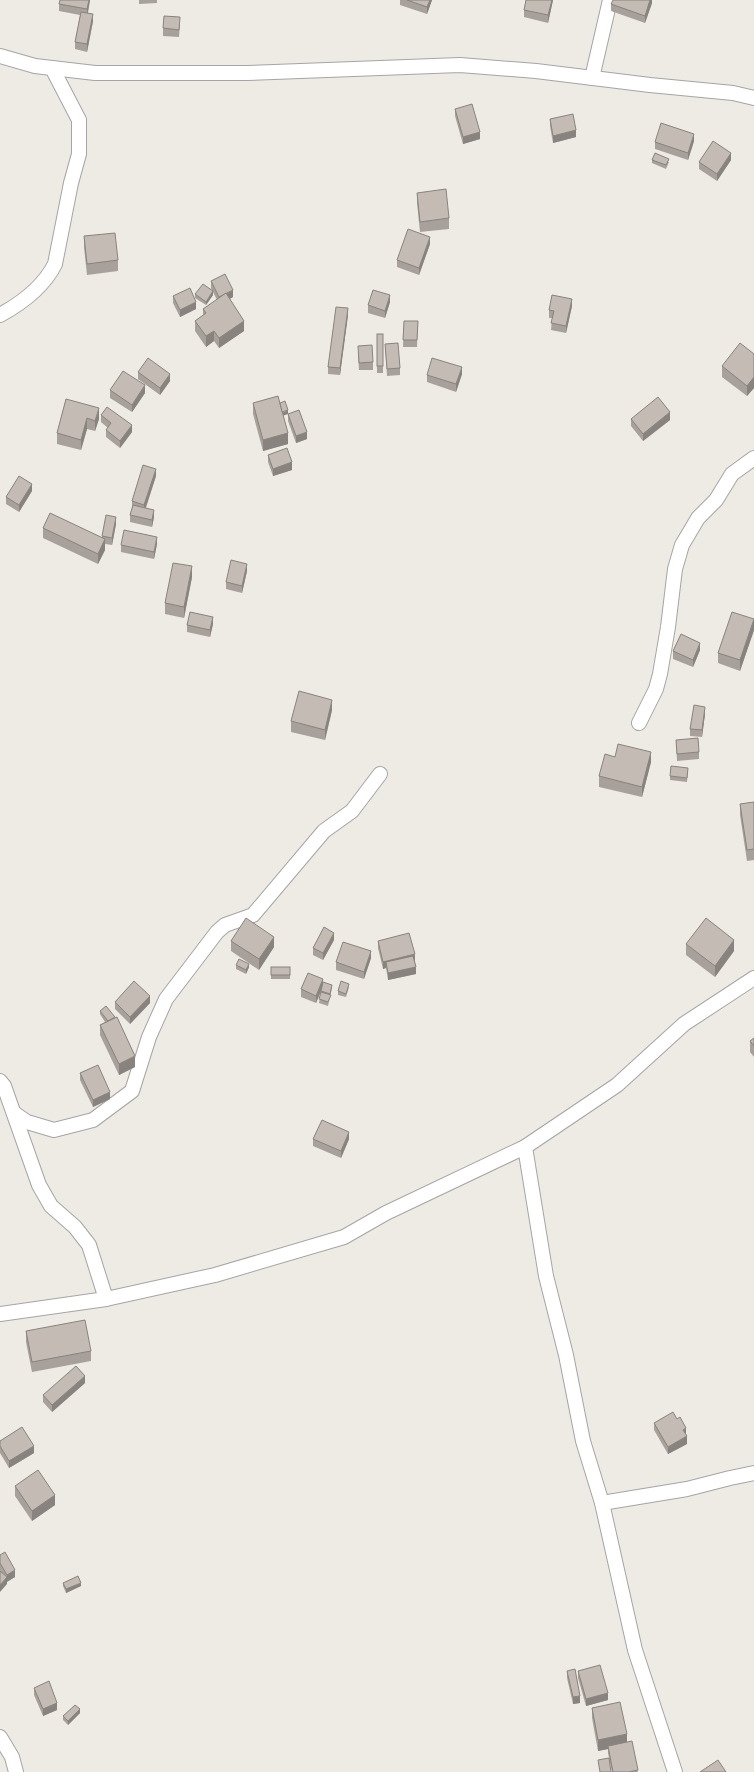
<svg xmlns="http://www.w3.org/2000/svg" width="754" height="1772" viewBox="0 0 754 1772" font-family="'Public Sans',sans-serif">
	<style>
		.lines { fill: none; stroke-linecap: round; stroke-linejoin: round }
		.street-casing { stroke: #a5a5a5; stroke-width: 16 }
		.street { stroke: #fff; stroke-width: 14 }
		.wall { fill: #a8a19b }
		.shaded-wall { fill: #88837e }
		.building { fill: #c3bbb4; stroke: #88837e }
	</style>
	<rect width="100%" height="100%" fill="#eeebe4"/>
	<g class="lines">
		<defs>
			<g id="street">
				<polyline points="0,56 35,66 95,73 247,73 460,65 536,71 650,85 733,93 754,98"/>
				<polyline points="592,78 610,0"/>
				<path d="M0 315C22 303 44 286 55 264L71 183 79 154V120L52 68"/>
				<polyline points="639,723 656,689 660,674 668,627 675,569 682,545 698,518 716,500 732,474 754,458"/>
				<polyline points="0,1081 4,1086 39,1185 51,1206 75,1227 89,1245 106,1299"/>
				<polyline points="14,1113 27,1122 54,1130 93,1120 132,1091 149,1037 166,999 217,932 225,925 253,915 324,831 352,811 380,774"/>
				<polyline points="525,1147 546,1276 566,1355 583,1441 602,1503 635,1650 675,1772"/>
				<polyline points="0,1314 106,1299 215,1275 344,1237 386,1213 525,1147 617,1085 684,1024 754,978"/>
				<polyline points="602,1503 687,1489 730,1478 754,1473"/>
				<polyline points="0,1737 12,1757 16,1772"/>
			</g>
		</defs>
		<!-- street casing -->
		<use href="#street" class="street-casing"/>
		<!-- street -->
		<use href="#street" class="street"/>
	</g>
	<!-- wall -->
	<g class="wall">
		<polygon points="90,0 88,13 93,21 87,52 75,49 75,42 80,15 59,11 59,4"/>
		<polygon points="139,0 157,0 157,3 139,4"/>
		<polygon points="400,0 432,0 427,14 400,5"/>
		<polygon points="526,0 553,0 548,23 524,17 524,10"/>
		<polygon points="652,0 652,3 645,23 611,11 611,4"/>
		<polygon points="180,24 179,37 163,36 163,28"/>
		<polygon points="455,109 480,139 463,144 455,116"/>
		<polygon points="550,119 576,137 553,143 550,126"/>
		<polygon points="694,141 688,160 655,149 655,142"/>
		<polygon points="652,160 669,162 666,169 652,163"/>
		<polygon points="731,160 717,181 699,169 699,162"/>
		<polygon points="417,193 449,218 449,229 420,232 417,203"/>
		<polygon points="84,236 118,260 118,271 87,275 84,247"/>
		<polygon points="430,244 419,275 397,267 397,260"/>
		<polygon points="211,281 233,297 230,299 244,331 219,348 214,341 206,347 195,331 195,321 203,315 203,309 217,300 213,292 213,295 206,305 195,298 195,294 212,291 211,288"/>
		<polygon points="173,296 196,309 180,317 173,303"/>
		<polygon points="390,302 385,318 368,313 368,305"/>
		<polygon points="572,306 566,333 551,330 552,318 549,318 549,310"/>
		<polygon points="348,315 340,375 328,374 328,367"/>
		<polygon points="404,321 418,321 417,347 403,347"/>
		<rect x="377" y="334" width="6" height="39"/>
		<polygon points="385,344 400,368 400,375 387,376"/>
		<polygon points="358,353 373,362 373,370 359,370"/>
		<polygon points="754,354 754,388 747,396 722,377 722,366"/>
		<polygon points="138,372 170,381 160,395 138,379"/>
		<polygon points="462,374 456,392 427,382 427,375"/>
		<polygon points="110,390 145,393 132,412 110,398"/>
		<polygon points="66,399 99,419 95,431 87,429 81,450 57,444 57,433"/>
		<polygon points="253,403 283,416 288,444 263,451 253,414"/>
		<polygon points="288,414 307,439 296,443 288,421"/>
		<polygon points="101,415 132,432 120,448 106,437 106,430 108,428 101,422"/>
		<polygon points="631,419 670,420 643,441 631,426"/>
		<polygon points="268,455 292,470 273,476 268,462"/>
		<polygon points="156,476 146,508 154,517 152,527 130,522 130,515 132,508 132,501"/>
		<polygon points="32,491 19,512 6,504 6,497"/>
		<polygon points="106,515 116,524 112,545 105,544 105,550 98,564 43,538 43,528 102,537"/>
		<polygon points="157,544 154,559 121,552 121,545"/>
		<polygon points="247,571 242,593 226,589 226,582"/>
		<polygon points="192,577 184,618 165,614 165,603"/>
		<polygon points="213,624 210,637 187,632 187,625"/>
		<polygon points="754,630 740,671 718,663 718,653"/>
		<polygon points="700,650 693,667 673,659 673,651"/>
		<polygon points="332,710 325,740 291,732 291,721"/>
		<polygon points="705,714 702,737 690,736 690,729"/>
		<polygon points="676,740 699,752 699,759 677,761"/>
		<polygon points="615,757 651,762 642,797 599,787 599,776"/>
		<polygon points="688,771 687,782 670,780 670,776"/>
		<polygon points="754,802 754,860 747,861 740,815 740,804"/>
		<polygon points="334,940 323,960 313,955 313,948"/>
		<polygon points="231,941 274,947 259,970 231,951"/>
		<polygon points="378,941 415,961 416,974 388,980 386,968 383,969 378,948"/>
		<polygon points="686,944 734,951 715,977 686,955"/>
		<polygon points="371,958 364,979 336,970 336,962"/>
		<polygon points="236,965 249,967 246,974 236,969"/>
		<rect x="271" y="967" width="19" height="12"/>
		<polygon points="323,983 332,988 328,1006 319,1003 321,991 316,1003 301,997 301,989"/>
		<polygon points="349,987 346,997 338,995 338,991"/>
		<polygon points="115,1002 150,1003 130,1024 115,1009"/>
		<polygon points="106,1006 135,1067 119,1075 100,1035 100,1025 105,1022 100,1014 100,1011"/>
		<polygon points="754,1038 754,1057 750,1052 750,1041"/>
		<polygon points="80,1073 110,1099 93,1107 80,1080"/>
		<polygon points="313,1139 349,1139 341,1158 313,1146"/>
		<polygon points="26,1331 91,1351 91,1361 32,1372 26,1342"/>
		<polygon points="85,1383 52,1412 43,1402 43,1395"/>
		<polygon points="654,1423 686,1435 687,1444 668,1454 654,1430"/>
		<polygon points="0,1441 34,1453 9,1468 0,1453"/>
		<polygon points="15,1486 55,1505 32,1521 15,1496"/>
		<polygon points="0,1555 15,1577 7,1581 7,1584 0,1570"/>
		<polygon points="63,1583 81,1586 66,1593 63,1586"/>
		<polygon points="567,1671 580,1703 573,1704 567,1678"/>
		<polygon points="578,1671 608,1700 586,1706 578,1678"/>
		<polygon points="34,1688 57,1710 43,1716 34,1695"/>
		<polygon points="592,1708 627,1742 638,1772 612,1772 608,1753 608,1749 598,1751 592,1718"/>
		<polygon points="80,1713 68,1725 63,1720 63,1716"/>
	</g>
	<!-- shaded-wall -->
	<g class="shaded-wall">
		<polygon points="89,0 90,0 87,16 87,9"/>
		<polygon points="430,0 432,0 427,14 427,7"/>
		<polygon points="552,0 553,0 548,23 548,15"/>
		<polygon points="650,0 652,0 652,3 645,23 645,16"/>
		<polygon points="93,14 93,21 87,52 87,44"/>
		<polygon points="576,130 576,137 553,143 553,136"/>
		<polygon points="480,132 480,139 463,144 463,137"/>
		<polygon points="694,134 694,141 688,160 688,153"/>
		<polygon points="731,153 731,160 717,181 717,174"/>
		<polygon points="430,237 430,244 419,275 419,268"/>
		<polygon points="233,290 233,297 219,304 219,297"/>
		<polygon points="213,291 213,295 206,305 206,302"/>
		<polygon points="390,295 390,302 385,318 385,311"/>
		<polygon points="572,299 572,306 566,333 566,326"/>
		<polygon points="196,302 196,309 180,317 180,310"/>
		<polygon points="348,308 348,315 340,375 340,368"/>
		<polygon points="244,321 244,331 219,348 219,338"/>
		<polygon points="214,331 214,341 206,347 206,336"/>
		<polygon points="462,367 462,374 456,392 456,384"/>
		<polygon points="170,374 170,381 160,395 160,388"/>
		<polygon points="754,377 754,388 747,396 747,386"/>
		<polygon points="145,385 145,393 132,412 132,405"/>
		<polygon points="99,408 99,419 95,431 95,421"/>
		<polygon points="288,410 288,414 282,416 282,413"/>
		<polygon points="670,412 670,420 643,441 643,434"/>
		<polygon points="87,418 87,429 81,450 81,440"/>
		<polygon points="132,425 132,432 120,448 120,441"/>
		<polygon points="307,432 307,439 296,443 296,436"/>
		<polygon points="288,433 288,444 263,451 263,440"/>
		<polygon points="292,462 292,470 273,476 273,469"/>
		<polygon points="156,469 156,476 144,512 144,505"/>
		<polygon points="32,484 32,491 19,512 19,505"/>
		<polygon points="154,510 154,517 152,527 152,520"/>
		<polygon points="116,517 116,524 112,545 112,538"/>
		<polygon points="157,537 157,544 154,559 154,552"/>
		<polygon points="105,539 105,550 98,564 98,554"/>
		<polygon points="247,564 247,571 242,593 242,586"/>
		<polygon points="192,566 192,577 184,618 184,607"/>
		<polygon points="213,617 213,624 210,637 210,630"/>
		<polygon points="754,619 754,630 740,671 740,660"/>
		<polygon points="700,643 700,650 693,667 693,660"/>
		<polygon points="332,700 332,710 325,740 325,730"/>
		<polygon points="705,707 705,714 702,737 702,730"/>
		<polygon points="651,752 651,762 642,797 642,787"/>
		<polygon points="334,933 334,940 323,960 323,953"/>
		<polygon points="274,937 274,947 259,970 259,959"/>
		<polygon points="734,940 734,951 715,977 715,966"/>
		<polygon points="371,951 371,958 364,979 364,972"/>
		<polygon points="415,954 415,961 387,968 386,962 386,968 383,969 383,962"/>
		<polygon points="249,964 249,967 246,974 246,970"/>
		<polygon points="416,967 416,974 388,980 388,973"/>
		<polygon points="323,979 323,986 316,1003 316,996"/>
		<polygon points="150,996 150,1003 130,1024 130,1017"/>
		<polygon points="135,1056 135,1067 119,1075 119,1064"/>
		<polygon points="110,1092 110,1099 93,1107 93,1100"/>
		<polygon points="349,1132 349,1139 341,1158 341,1151"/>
		<polygon points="85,1376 85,1383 52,1412 52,1405"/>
		<polygon points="686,1428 686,1435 683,1430"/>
		<polygon points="687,1436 687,1444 668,1454 668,1447"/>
		<polygon points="34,1446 34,1453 9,1468 9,1461"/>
		<polygon points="55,1495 55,1505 32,1521 32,1511"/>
		<polygon points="15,1570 15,1577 7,1582 7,1575"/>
		<polygon points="7,1577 7,1584 0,1592 0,1585"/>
		<polygon points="81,1583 81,1586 66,1593 66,1589"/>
		<polygon points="608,1693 608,1700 586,1706 586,1699"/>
		<polygon points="580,1696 580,1703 573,1704 573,1697"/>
		<polygon points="57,1703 57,1710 43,1716 43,1709"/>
		<polygon points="80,1709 80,1713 68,1725 68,1721"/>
		<polygon points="627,1734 627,1745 608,1746 608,1749 598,1751 598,1740"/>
	</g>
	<!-- building -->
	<g class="building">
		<polygon points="60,0 89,0 87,9 59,4"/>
		<polygon points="407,0 430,0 427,7"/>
		<polygon points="526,0 552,0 548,15 524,10"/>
		<polygon points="613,0 650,0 645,16 611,4"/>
		<polygon points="81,12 93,14 87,44 75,42"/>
		<polygon points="164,16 180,17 179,30 163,28"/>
		<polygon points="472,104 480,132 463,137 455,109"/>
		<polygon points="573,114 576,130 553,136 550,119"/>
		<polygon points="661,123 694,134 688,153 655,142"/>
		<polygon points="713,141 731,153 717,174 699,162"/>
		<polygon points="655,153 669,159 666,165 652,160"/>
		<polygon points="446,189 449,218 420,222 417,193"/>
		<polygon points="408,229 430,237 419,268 397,260"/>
		<polygon points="115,233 118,260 87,264 84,236"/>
		<polygon points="225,274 233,290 219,297 211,281"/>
		<polygon points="203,284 213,291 206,302 195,294"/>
		<polygon points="190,288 196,302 180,310 173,296"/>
		<polygon points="373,290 390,295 385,311 368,305"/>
		<polygon points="226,293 244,321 219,338 214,331 206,336 195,321 206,313 203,309"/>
		<polygon points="552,295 572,299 566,326 551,323 554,311 549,310"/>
		<polygon points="336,307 348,308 340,368 328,367"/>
		<polygon points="404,321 418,321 417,340 403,340"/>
		<rect x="377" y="334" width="6" height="32"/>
		<polygon points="398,343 400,368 387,369 385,344"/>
		<polygon points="740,343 754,354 754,377 747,386 722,366"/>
		<polygon points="372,345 373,362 359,363 358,346"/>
		<polygon points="148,358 170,374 160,388 138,372"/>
		<polygon points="432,358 462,367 456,384 427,375"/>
		<polygon points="123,371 145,385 132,405 110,390"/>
		<polygon points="278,396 288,433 263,440 253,403"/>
		<polygon points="658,397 670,412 643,434 631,419"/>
		<polygon points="66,399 99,408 95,421 87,418 81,440 57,433"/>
		<polygon points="285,401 288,410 282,412 280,403"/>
		<polygon points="107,407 132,425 120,441 106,430 111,423 101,415"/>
		<polygon points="299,410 307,432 296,436 288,414"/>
		<polygon points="287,448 292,462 273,469 268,455"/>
		<polygon points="143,465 156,469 144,505 132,501"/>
		<polygon points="19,476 32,484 19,505 6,497"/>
		<polygon points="133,505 154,510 152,520 130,515"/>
		<polygon points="50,513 105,539 98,554 43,528"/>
		<polygon points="106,515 116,517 112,538 102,536"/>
		<polygon points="124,530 157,537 154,552 121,545"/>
		<polygon points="231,560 247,564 242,586 226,582"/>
		<polygon points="173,563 192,566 184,607 165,603"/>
		<polygon points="190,612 213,617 210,630 187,625"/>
		<polygon points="732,612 754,619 740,660 718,653"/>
		<polygon points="681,634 700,643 693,660 673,651"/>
		<polygon points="299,691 332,700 325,730 291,721"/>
		<polygon points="694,705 705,707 702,730 690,729"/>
		<polygon points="698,738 699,752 677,754 676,740"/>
		<polygon points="618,744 651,752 642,787 599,776 605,754 615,757"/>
		<polygon points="671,766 688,768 687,778 670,776"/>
		<polygon points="754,802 754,849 747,850 740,804"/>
		<polygon points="246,918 274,937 259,959 231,941"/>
		<polygon points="706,918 734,940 715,966 686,944"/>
		<polygon points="324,927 334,933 323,953 313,948"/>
		<polygon points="409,933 415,954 383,962 378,941"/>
		<polygon points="343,942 371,951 364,972 336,962"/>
		<polygon points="413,956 416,967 388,973 386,962"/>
		<polygon points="239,959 249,964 246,970 236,965"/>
		<rect x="271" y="967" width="19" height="8"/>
		<polygon points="308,973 323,979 316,996 301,989"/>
		<polygon points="134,981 150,996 130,1017 115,1002"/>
		<polygon points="341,981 349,984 346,994 338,991"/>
		<polygon points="323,982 332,985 330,994 321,991"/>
		<polygon points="321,992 331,995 328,1002 319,999"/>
		<polygon points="106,1006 115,1017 108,1021 100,1011"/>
		<polygon points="117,1017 135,1056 119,1064 100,1025"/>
		<polygon points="754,1038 754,1046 750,1041"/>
		<polygon points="98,1065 110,1092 93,1100 80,1073"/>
		<polygon points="322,1120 349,1132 341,1151 313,1139"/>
		<polygon points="85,1320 91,1351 32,1362 26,1331"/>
		<polygon points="76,1366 85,1376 52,1405 43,1395"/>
		<polygon points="673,1412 677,1419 680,1417 686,1428 683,1430 687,1436 668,1447 654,1423"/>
		<polygon points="22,1427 34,1446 9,1461 0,1446 0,1441"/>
		<polygon points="38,1470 55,1495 32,1511 15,1486"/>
		<polygon points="5,1552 15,1570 7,1575 0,1563 0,1555"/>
		<polygon points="0,1571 7,1577 0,1585"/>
		<polygon points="78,1576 81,1583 66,1589 63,1583"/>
		<polygon points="600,1665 608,1693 586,1699 578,1671"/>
		<polygon points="575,1669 580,1696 573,1697 567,1671"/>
		<polygon points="49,1681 57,1703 43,1709 34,1688"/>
		<polygon points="620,1702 627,1734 598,1740 592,1708"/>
		<polygon points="75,1705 80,1709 68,1721 63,1716"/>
		<polygon points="632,1741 638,1770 629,1772 613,1772 608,1746"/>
		<polygon points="609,1758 611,1772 600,1772 598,1760"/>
		<polygon points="718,1760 726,1772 700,1772"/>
	</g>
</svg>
